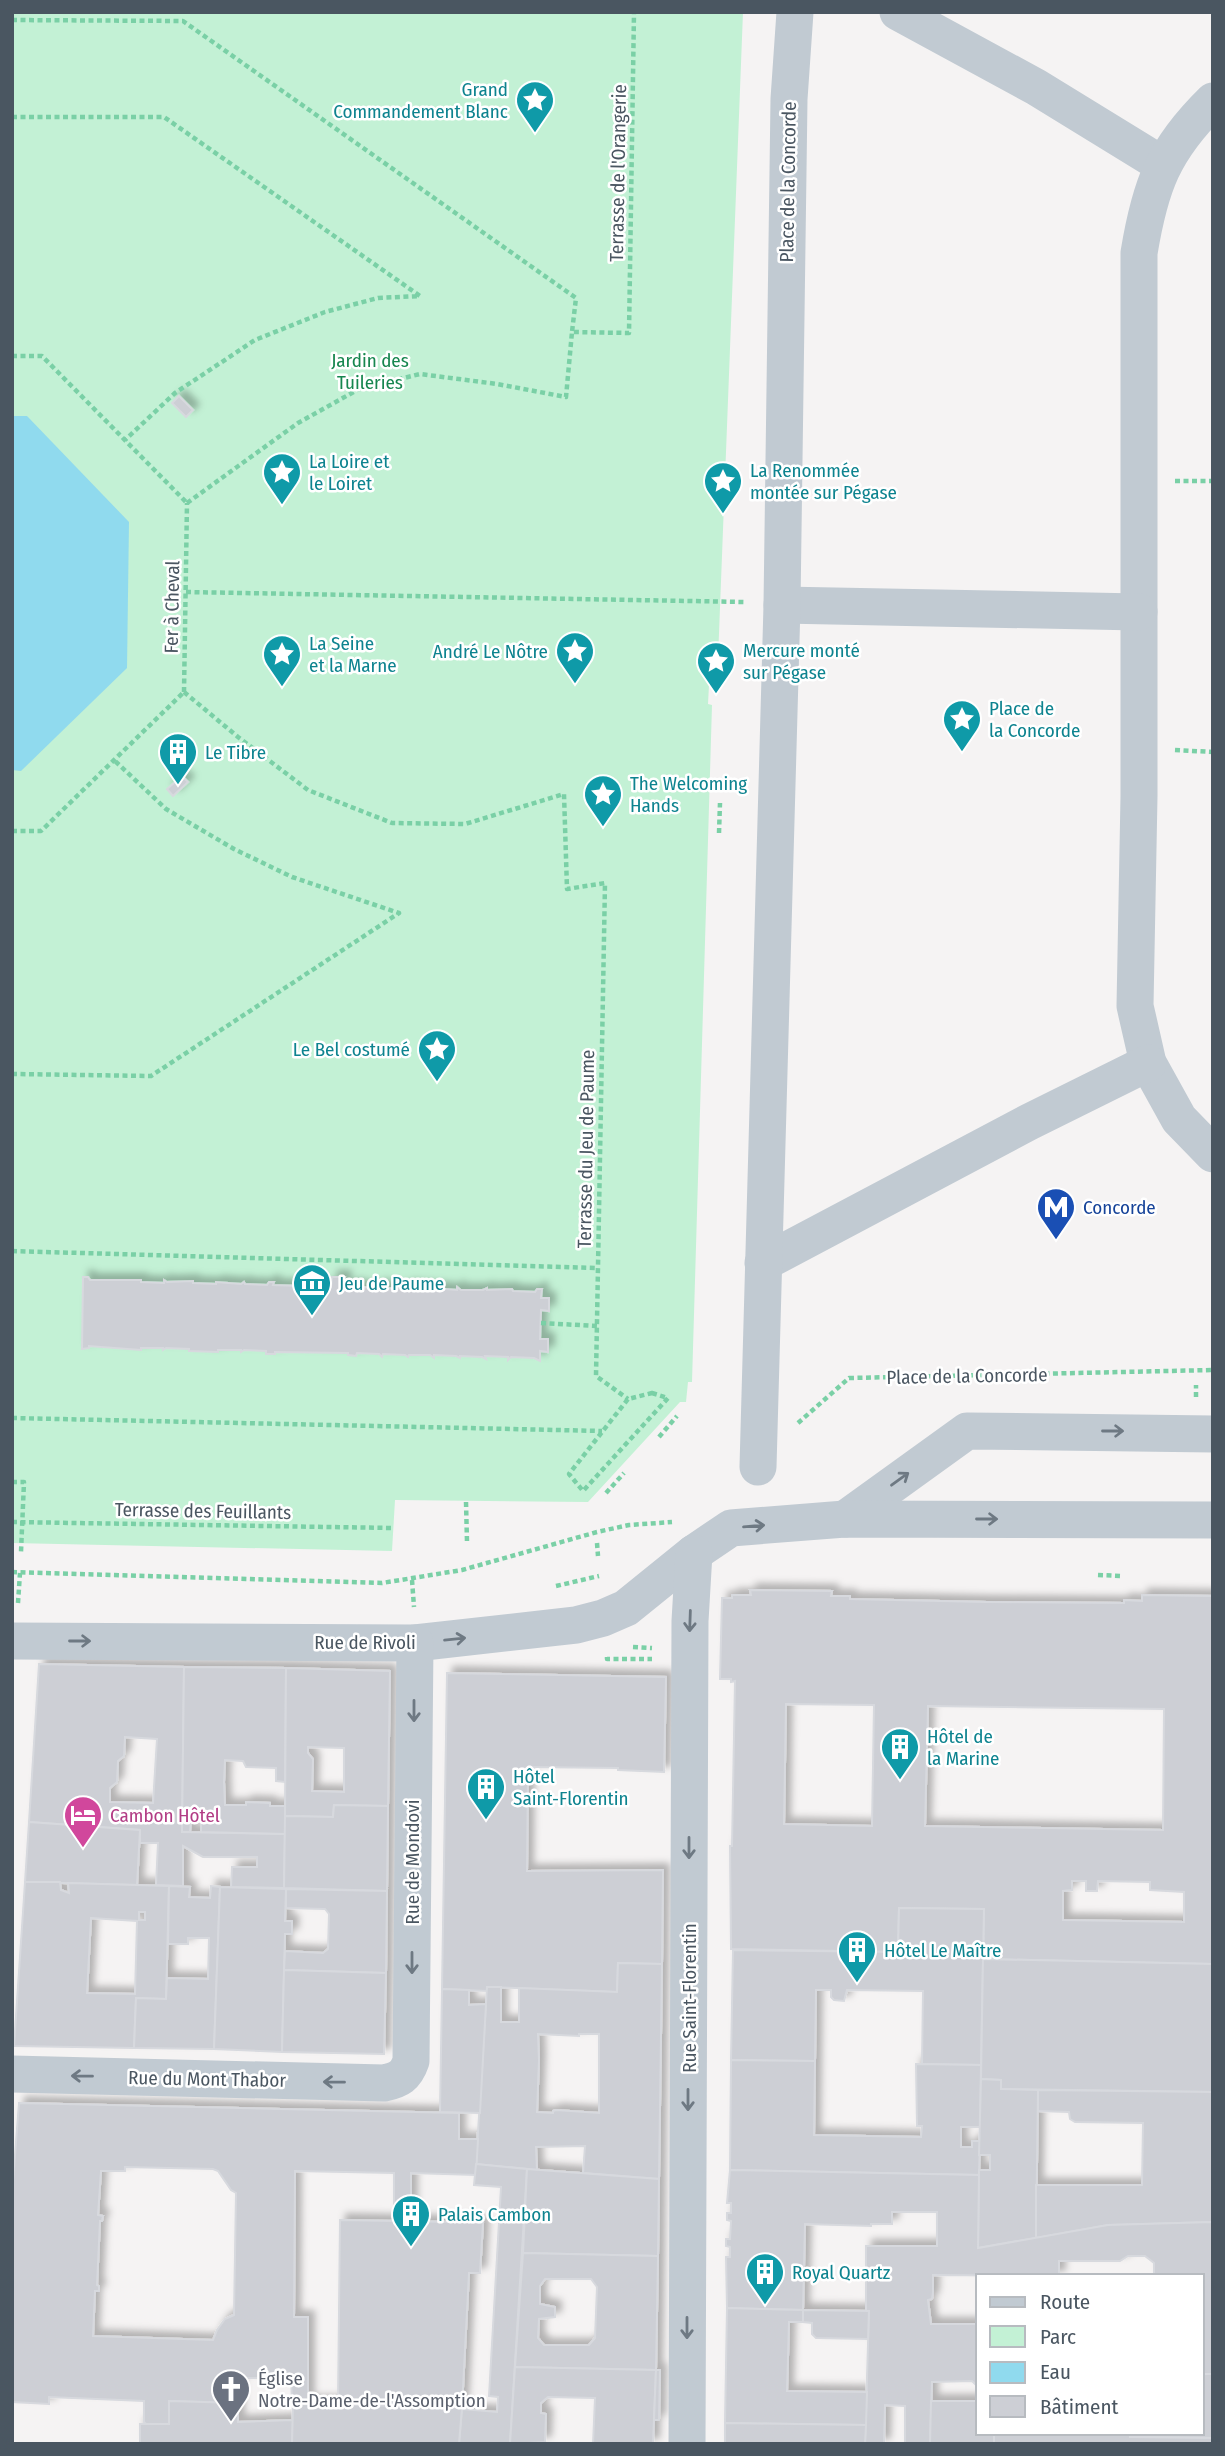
<svg xmlns="http://www.w3.org/2000/svg" width="1225" height="2456" viewBox="0 0 1225 2456" font-family="'Fira Sans Condensed',sans-serif">
	<style>
		.green { fill: #c3f1d5 }
		.water { fill: #90daee }
		.building { fill: #cdcfd5; stroke: #d7d9de; stroke-width: 2; fill-rule: evenodd; filter: url(#shadow) }
		.lines { fill: none; stroke-linecap: round; stroke-linejoin: round }
		.path { stroke: #7ad0a6; stroke-width: 4.5; stroke-dasharray: 5 3.5; stroke-linecap: butt }
		.minor { stroke: #c1cad2; stroke-width: 37 }
		.oneway { stroke: #6e7983 }
		.labels { text-anchor: middle; dominant-baseline: central; stroke-width: 5; stroke-linejoin: round; paint-order: stroke }
		.culture-label { font-size: 19px; fill: #0d838f; stroke: #fff; text-anchor: start }
		.street-label { font-size: 19px; fill: #4a5661; stroke: #fff }
		.park-label { font-size: 19px; fill: #17864f; stroke: #fff }
		.transit-label { font-size: 19px; fill: #164399; stroke: #fff; text-anchor: start }
		.hotel-label { font-size: 19px; fill: #b23c85; stroke: #fff; text-anchor: start }
		.worship-label { font-size: 19px; fill: #5b616d; stroke: #fff; text-anchor: start }
	</style>
	<defs>
		<filter id="shadow"><feDropShadow dx="6" dy="-6" stdDeviation="3.5" flood-color="#0004"/></filter>
	</defs>
	<rect width="100%" height="100%" fill="#f5f3f3"/>
	<!-- green -->
	<polygon class="green" points="12,12 743,12 717,685 709,685 708,704 712,705 692,1382 688,1382 686,1402 680,1402 588,1502 395,1500 392,1551 12,1543"/>
	<!-- water -->
	<polygon class="water" points="12,416 27,416 129,522 127,668 21,771 12,770"/>
	<!-- building -->
	<g class="building">
		<polygon points="179,396 193,410 186,417 172,403"/>
		<polygon points="182,776 188,782 173,796 167,789"/>
		<polygon points="83,1277 88,1277 90,1280 141,1280 141,1282 164,1283 164,1280 167,1282 193,1281 193,1283 216,1284 216,1282 241,1284 244,1282 245,1284 267,1285 269,1282 274,1282 273,1285 331,1287 332,1277 345,1277 344,1287 358,1285 358,1287 380,1288 380,1285 384,1286 383,1288 406,1289 406,1286 457,1290 457,1287 461,1290 483,1290 487,1288 487,1290 512,1289 513,1291 535,1292 537,1289 542,1289 541,1298 549,1298 549,1311 541,1310 540,1339 548,1339 548,1352 540,1351 540,1361 534,1358 511,1357 508,1360 508,1357 485,1356 486,1359 482,1357 460,1356 460,1358 456,1356 434,1355 434,1358 430,1355 409,1355 408,1357 405,1355 383,1354 382,1357 379,1354 357,1353 356,1356 348,1355 348,1353 275,1352 275,1354 266,1354 266,1351 244,1350 241,1352 241,1350 218,1350 218,1352 189,1351 189,1349 166,1348 163,1350 163,1348 141,1348 141,1350 89,1346 89,1348 82,1349"/>
		<path d="M750 1590 832 1591 831 1596H850V1599L986 1602 1124 1603V1600L1142 1601V1595L1213 1596V1964L983 1959 984 1909 899 1908 898 1952 731 1949 730 1846H732L735 1681 731 1682V1679H720L722 1598H732V1595H751ZM786 1704 874 1705 872 1826 784 1824ZM928 1706 1164 1709 1163 1830 925 1826ZM1072 1881H1086V1891H1097L1098 1881 1150 1882V1890L1184 1892V1922L1063 1920V1891L1072 1890Z"/>
		<path d="M39 1664 184 1667 182 1832 285 1834 284 1888 231 1887 232 1867H257V1857H203L183 1846V1886L156 1885 158 1843H140V1830L29 1822ZM125 1737 157 1739 153 1803 110 1802V1788L117 1782 118 1761 124 1756Z"/>
		<polygon points="184,1667 286,1668 285,1782 276,1781 276,1768 246,1767 243,1761 225,1760 224,1782 225,1805 246,1805 246,1802 270,1803 270,1806 285,1806 285,1834 201,1832 201,1819 191,1819 190,1832 182,1832"/>
		<path d="M286 1668 390 1671 388 1806 334 1805 333 1817 285 1816ZM308 1747 344 1748V1792L312 1791 313 1759 308 1753Z"/>
		<polygon points="447,1673 666,1677 664,1772 618,1770 618,1768 528,1767 527,1871 663,1870 662,1964 618,1963 617,1992 487,1987 487,1991 442,1989"/>
		<polygon points="334,1805 388,1806 387,1891 284,1888 285,1816 333,1817"/>
		<polygon points="29,1822 140,1830 137,1885 25,1882"/>
		<path d="M25 1882H60L61 1890 69 1893 68 1883 169 1886 166 1999 136 1998 134 2048 14 2046ZM139 1912H145V1920H139ZM91 1918 137 1921 135 1994 87 1993Z"/>
		<polygon points="169,1886 190,1887 189,1897 210,1898 211,1886 220,1887 214,2049 134,2048 136,1998 166,1999 167,1978 208,1979 209,1938 188,1938 188,1944 168,1944"/>
		<polygon points="220,1887 286,1889 285,1921 292,1921 292,1934 285,1934 282,2052 214,2049"/>
		<polygon points="286,1889 387,1891 386,1973 284,1970 285,1951 323,1953 328,1949 329,1914 325,1909 286,1908"/>
		<polygon points="899,1908 984,1909 981,2065 922,2064 923,1991 847,1990 844,2001 834,2000 831,1997 831,1990 816,1990 815,2061 731,2060 733,1950 898,1952"/>
		<polygon points="983,1959 1213,1964 1213,2092 1001,2089 1001,2080 981,2079"/>
		<path d="M618 1963 662 1964 659 2179 583 2173 585 2146 536 2147 537 2170 476 2164 487 1987H501V2022H519V1988L617 1992ZM538 2034 579 2036V2034H599V2113L556 2110 553 2111V2113L537 2112 539 2060Z"/>
		<polygon points="284,1970 386,1973 384,2054 282,2052"/>
		<polygon points="442,1989 469,1990 469,2005 486,2004 480,2113 440,2112"/>
		<polygon points="731,2060 815,2061 814,2135 921,2137 922,2126 917,2126 916,2064 981,2065 980,2127 961,2127 961,2147 972,2147 972,2141 980,2141 979,2175 730,2170"/>
		<polygon points="981,2079 1001,2080 1001,2089 1038,2090 1036,2238 978,2248 979,2170 990,2170 990,2155 979,2155"/>
		<polygon points="1038,2090 1213,2092 1213,2222 1108,2225 1036,2238 1036,2185 1142,2185 1143,2123 1075,2122 1070,2119 1069,2112 1038,2111"/>
		<path d="M19 2103 459 2113V2139H478L476 2175 411 2173V2221L483 2223 480 2273H469L462 2407 292 2404 291 2378H238V2403L169 2401V2424H146L144 2422V2401L49 2397V2404L12 2402V2194ZM125 2167 213 2169 218 2171 231 2190 236 2193 234 2315 225 2319 217 2330 213 2340 93 2336 95 2291H99V2286L97 2285 100 2221H102L103 2216 98 2215 101 2171H125ZM295 2171 394 2173V2221L340 2220 338 2402H308V2317H294Z"/>
		<polygon points="476,2164 527,2169 510,2444 459,2444 462,2409 497,2412 498,2397 489,2396 501,2187 474,2185"/>
		<polygon points="527,2169 659,2179 658,2256 523,2253"/>
		<polygon points="730,2170 979,2175 978,2248 1108,2225 1213,2222 1213,2374 1202,2374 1202,2276 1154,2276 1154,2263 1145,2256 1128,2256 1120,2261 1059,2261 1059,2276 933,2275 933,2292 932,2299 928,2300 931,2324 978,2324 978,2387 972,2381 932,2382 930,2444 905,2444 905,2406 885,2405 884,2444 865,2444 869,2311 866,2311 866,2246 937,2246 937,2212 892,2212 892,2224 871,2224 871,2226 805,2224 803,2310 727,2308 726,2257 730,2257 730,2247 726,2246 726,2239 730,2239 731,2221 727,2220 727,2213 731,2213 731,2203 727,2203"/>
		<path d="M523 2253 658 2256 656 2370 515 2367ZM545 2279H591L597 2287 595 2338 589 2345H544L538 2338 539 2319 555 2317V2307L540 2304V2286Z"/>
		<polygon points="727,2308 803,2310 803,2322 789,2322 787,2391 867,2392 866,2425 725,2423"/>
		<polygon points="803,2310 869,2311 868,2339 816,2338 812,2334 812,2323 803,2322"/>
		<polygon points="515,2367 656,2370 653,2444 593,2444 595,2398 548,2397 541,2403 541,2413 546,2414 545,2442 510,2444"/>
		<polygon points="656,2370 660,2370 659,2420 654,2420"/>
		<polygon points="1202,2374 1213,2374 1213,2438 1130,2437 1130,2433 1202,2433"/>
		<polygon points="169,2401 238,2403 238,2422 293,2420 292,2444 140,2444 140,2424 169,2424"/>
		<polygon points="931,2401 978,2401 978,2433 994,2433 994,2444 930,2444"/>
		<polygon points="293,2404 462,2407 459,2444 292,2444"/>
		<polygon points="725,2423 866,2425 865,2444 725,2444"/>
		<polygon points="994,2433 1130,2433 1130,2437 1213,2438 1213,2444 994,2444"/>
	</g>
	<g class="lines">
		<!-- path -->
		<g class="path">
			<polyline points="12,20 183,21 576,298 572,332"/>
			<polyline points="12,117 164,117 420,296 378,298 325,312 255,340 175,393 125,440"/>
			<polyline points="12,356 42,356 187,503"/>
			<polyline points="1175,481 1213,481"/>
			<polyline points="187,503 298,423 359,389 420,374 497,384 566,397 572,332 629,333 634,12"/>
			<polyline points="186,592 745,602"/>
			<polyline points="184,692 238,737 308,790 392,823 465,824 564,794 567,889 605,883 596,1376 628,1399"/>
			<polyline points="184,692 187,503"/>
			<polyline points="1175,750 1213,752"/>
			<polyline points="12,831 41,831 184,692"/>
			<polyline points="719,833 720,803"/>
			<polyline points="12,1074 151,1076 399,913 292,877 234,849 166,809 114,760"/>
			<polyline points="12,1251 597,1268"/>
			<polyline points="541,1323 597,1326"/>
			<polygon points="652,1393 668,1398 583,1491 569,1474 628,1399"/>
			<polyline points="1196,1397 1196,1385"/>
			<polyline points="12,1418 602,1431"/>
			<polyline points="798,1423 849,1378 1213,1370"/>
			<polyline points="659,1437 677,1416"/>
			<polyline points="12,1482 24,1482 21,1552"/>
			<polyline points="606,1493 624,1473"/>
			<polyline points="466,1502 467,1542"/>
			<polyline points="12,1522 393,1528"/>
			<polyline points="597,1543 598,1556"/>
			<polyline points="12,1572 382,1583 462,1570 597,1532 629,1525 672,1522"/>
			<polyline points="1098,1575 1123,1576"/>
			<polyline points="412,1580 414,1607"/>
			<polyline points="556,1586 599,1576"/>
			<polyline points="18,1603 20,1573"/>
			<polyline points="633,1647 652,1648"/>
			<polyline points="607,1657 607,1659 652,1659"/>
		</g>
		<!-- minor -->
		<g class="minor">
			<polyline points="898,12 1036,87 1163,165"/>
			<path d="M1213 101C1163 150 1150 186 1139 253V796L1135 1006 1148 1063 1179 1119 1213 1154"/>
			<polyline points="782,605 1139,612"/>
			<polyline points="763,1263 1029,1122 1148,1063"/>
			<polyline points="758,1467 782,605 789,99 795,12"/>
			<polyline points="845,1519 967,1431 1213,1434"/>
			<polyline points="12,1641 415,1643 576,1625 603,1618 626,1608 694,1553 731,1528 845,1519 1213,1520"/>
			<path d="M12 2074 384 2083C399 2080 406 2076 411 2061L415 1643"/>
			<polyline points="687,2444 690,1621 694,1553"/>
		</g>
	</g>
	<!-- one-way arrows -->
	<defs><path id="oneway-shaft" d="M-6 0H5M1.5-3L5.5 0L1.5 3" fill="none" stroke-width="1.6" stroke-linecap="round" stroke-linejoin="round" transform="scale(1.75)"/></defs>
	<g class="oneway">
		<use href="#oneway-shaft" transform="translate(1113 1431)"/>
		<use href="#oneway-shaft" transform="translate(900 1479) rotate(-36)"/>
		<use href="#oneway-shaft" transform="translate(987 1519)"/>
		<use href="#oneway-shaft" transform="translate(754 1526) rotate(-5)"/>
		<use href="#oneway-shaft" transform="translate(690 1621) rotate(92)"/>
		<use href="#oneway-shaft" transform="translate(455 1639) rotate(-6)"/>
		<use href="#oneway-shaft" transform="translate(80 1641)"/>
		<use href="#oneway-shaft" transform="translate(414 1711) rotate(90)"/>
		<use href="#oneway-shaft" transform="translate(689 1848) rotate(90)"/>
		<use href="#oneway-shaft" transform="translate(412 1963) rotate(90)"/>
		<use href="#oneway-shaft" transform="translate(82 2076) rotate(-179)"/>
		<use href="#oneway-shaft" transform="translate(334 2082) rotate(-179)"/>
		<use href="#oneway-shaft" transform="translate(688 2100) rotate(90)"/>
		<use href="#oneway-shaft" transform="translate(687 2328) rotate(90)"/>
	</g>
	<!-- icons -->
	<defs>
		<symbol id="sight-pin" viewBox="-11 -11 22 30"><path d="M0 17L-7.5 6A9.5 9.5 0 1 1 7.5 6Z" fill="#0f9aa8" stroke="#fff"/><path d="M0-6L1.8-2.2L6-1.7L2.9 1.2L3.7 5.4L0 3.3L-3.7 5.4L-2.9 1.2L-6-1.7L-1.8-2.2Z" fill="#fff"/></symbol>
		<symbol id="building-pin" viewBox="-11 -11 22 30"><path d="M0 17L-7.5 6A9.5 9.5 0 1 1 7.5 6Z" fill="#0f9aa8" stroke="#fff"/><path d="M-4-6H4V6H1V3H-1V6H-4ZM-2.5-4.3h1.7v1.8h-1.7ZM.8-4.3h1.7v1.8H.8ZM-2.5-1h1.7V.8h-1.7ZM.8-1h1.7V.8H.8Z" fill="#fff"/></symbol>
		<symbol id="metro-pin" viewBox="-11 -11 22 30"><path d="M0 17L-7.5 6A9.5 9.5 0 1 1 7.5 6Z" fill="#1a4fb4" stroke="#fff"/><path d="M-5.5 5V-5H-3L0 0L3-5H5.5V5H3V-.5L0 4L-3-.5V5Z" fill="#fff"/></symbol>
		<symbol id="museum-pin" viewBox="-11 -11 22 30"><path d="M0 17L-7.5 6A9.5 9.5 0 1 1 7.5 6Z" fill="#0f9aa8" stroke="#fff"/><path d="M0-6L6-3V-2H-6V-3ZM-5-1h2V3h-2ZM-1-1h2V3h-2ZM3-1h2V3H3ZM-6 4H6V6H-6Z" fill="#fff"/></symbol>
		<symbol id="hotel-pin" viewBox="-11 -11 22 30"><path d="M0 17L-7.5 6A9.5 9.5 0 1 1 7.5 6Z" fill="#d1479c" stroke="#fff"/><path d="M-6-4.5h1.5V1H6V5H4.5V3h-9V5H-6ZM-4 0a1.8 1.8 0 1 1 3.6 0ZM.5 0V-2.5h3Q6-2.5 6 0Z" fill="#fff"/></symbol>
		<symbol id="church-pin" viewBox="-11 -11 22 30"><path d="M0 17L-7.5 6A9.5 9.5 0 1 1 7.5 6Z" fill="#6b7280" stroke="#fff"/><path d="M-1.2-6h2.4v3.5h3.3v2.4h-3.3V6h-2.4V-.1h-3.3v-2.4h3.3Z" fill="#fff"/></symbol>
	</defs>
	<g fill-rule="evenodd">
		<use href="#sight-pin" x="513" y="78" width="44" height="60"/>
		<use href="#sight-pin" x="260" y="450" width="44" height="60"/>
		<use href="#sight-pin" x="701" y="459" width="44" height="60"/>
		<use href="#sight-pin" x="553" y="629" width="44" height="60"/>
		<use href="#sight-pin" x="260" y="632" width="44" height="60"/>
		<use href="#sight-pin" x="694" y="639" width="44" height="60"/>
		<use href="#sight-pin" x="940" y="697" width="44" height="60"/>
		<use href="#building-pin" x="156" y="730" width="44" height="60"/>
		<use href="#sight-pin" x="581" y="772" width="44" height="60"/>
		<use href="#sight-pin" x="415" y="1027" width="44" height="60"/>
		<use href="#metro-pin" x="1034" y="1185" width="44" height="60"/>
		<use href="#museum-pin" x="290" y="1261" width="44" height="60"/>
		<use href="#building-pin" x="878" y="1725" width="44" height="60"/>
		<use href="#building-pin" x="464" y="1765" width="44" height="60"/>
		<use href="#hotel-pin" x="61" y="1793" width="44" height="60"/>
		<use href="#building-pin" x="835" y="1928" width="44" height="60"/>
		<use href="#building-pin" x="389" y="2192" width="44" height="60"/>
		<use href="#building-pin" x="743" y="2250" width="44" height="60"/>
		<use href="#church-pin" x="209" y="2367" width="44" height="60"/>
	</g>
	<g class="labels">
		<!-- culture labels -->
		<g class="culture-label">
			<text x="508" y="89" text-anchor="end">Grand<tspan x="508" dy="22">Commandement Blanc</tspan></text>
			<text x="309" y="461">La Loire et<tspan x="309" dy="22">le Loiret</tspan></text>
			<text x="750" y="470">La Renommée<tspan x="750" dy="22">montée sur Pégase</tspan></text>
			<text x="309" y="643">La Seine<tspan x="309" dy="22">et la Marne</tspan></text>
			<text x="743" y="650">Mercure monté<tspan x="743" dy="22">sur Pégase</tspan></text>
			<text x="548" y="651" text-anchor="end">André Le Nôtre</text>
			<text x="989" y="708">Place de<tspan x="989" dy="22">la Concorde</tspan></text>
			<text x="205" y="752">Le Tibre</text>
			<text x="630" y="783">The Welcoming<tspan x="630" dy="22">Hands</tspan></text>
			<text x="410" y="1049" text-anchor="end">Le Bel costumé</text>
			<text x="339" y="1283">Jeu de Paume</text>
			<text x="927" y="1736">Hôtel de<tspan x="927" dy="22">la Marine</tspan></text>
			<text x="513" y="1776">Hôtel<tspan x="513" dy="22">Saint-Florentin</tspan></text>
			<text x="884" y="1950">Hôtel Le Maître</text>
			<text x="438" y="2214">Palais Cambon</text>
			<text x="792" y="2272">Royal Quartz</text>
		</g>
		<!-- street labels -->
		<g class="street-label">
			<text transform="translate(618 173) rotate(-89)">Terrasse de l'Orangerie</text>
			<text transform="translate(788 182) rotate(-89)">Place de la Concorde</text>
			<text transform="translate(172 607) rotate(-89)">Fer à Cheval</text>
			<text transform="translate(586 1149) rotate(-89)">Terrasse du Jeu de Paume</text>
			<text transform="translate(967 1376) rotate(-1)">Place de la Concorde</text>
			<text transform="translate(203 1511) rotate(1)">Terrasse des Feuillants</text>
			<text x="365" y="1642">Rue de Rivoli</text>
			<text transform="translate(412 1862) rotate(-90)">Rue de Mondovi</text>
			<text transform="translate(689 1998) rotate(-90)">Rue Saint-Florentin</text>
			<text transform="translate(207 2079) rotate(1)">Rue du Mont Thabor</text>
		</g>
		<!-- park labels -->
		<g class="park-label">
			<text x="370" y="360">Jardin des<tspan x="370" dy="22">Tuileries</tspan></text>
		</g>
		<!-- transit labels -->
		<g class="transit-label">
			<text x="1083" y="1207">Concorde</text>
		</g>
		<!-- hotel labels -->
		<g class="hotel-label">
			<text x="110" y="1815">Cambon Hôtel</text>
		</g>
		<!-- worship labels -->
		<g class="worship-label">
			<text x="258" y="2378">Église<tspan x="258" dy="22">Notre-Dame-de-l'Assomption</tspan></text>
		</g>
	</g>
	<!-- border -->
	<rect width="1225" height="2456" fill="none" stroke="#4a5661" stroke-width="28"/>
	<!-- legend -->
	<rect x="976" y="2274" width="228" height="161" fill="#ffffff" stroke="#b7bbc0" stroke-width="2"/>
	<rect x="990" y="2297" width="35" height="10" fill="#c1cad2" stroke="#b7bbc0" stroke-width="2"/>
	<text x="1040" y="2309" font-size="21" fill="#4a5661">Route</text>
	<rect x="990" y="2326" width="35" height="21" fill="#c3f1d5" stroke="#b7bbc0" stroke-width="2"/>
	<text x="1040" y="2344" font-size="21" fill="#4a5661">Parc</text>
	<rect x="990" y="2362" width="35" height="21" fill="#90daee" stroke="#b7bbc0" stroke-width="2"/>
	<text x="1040" y="2379" font-size="21" fill="#4a5661">Eau</text>
	<rect x="990" y="2396" width="35" height="21" fill="#cdcfd5" stroke="#b7bbc0" stroke-width="2"/>
	<text x="1040" y="2414" font-size="21" fill="#4a5661">Bâtiment</text>
</svg>
